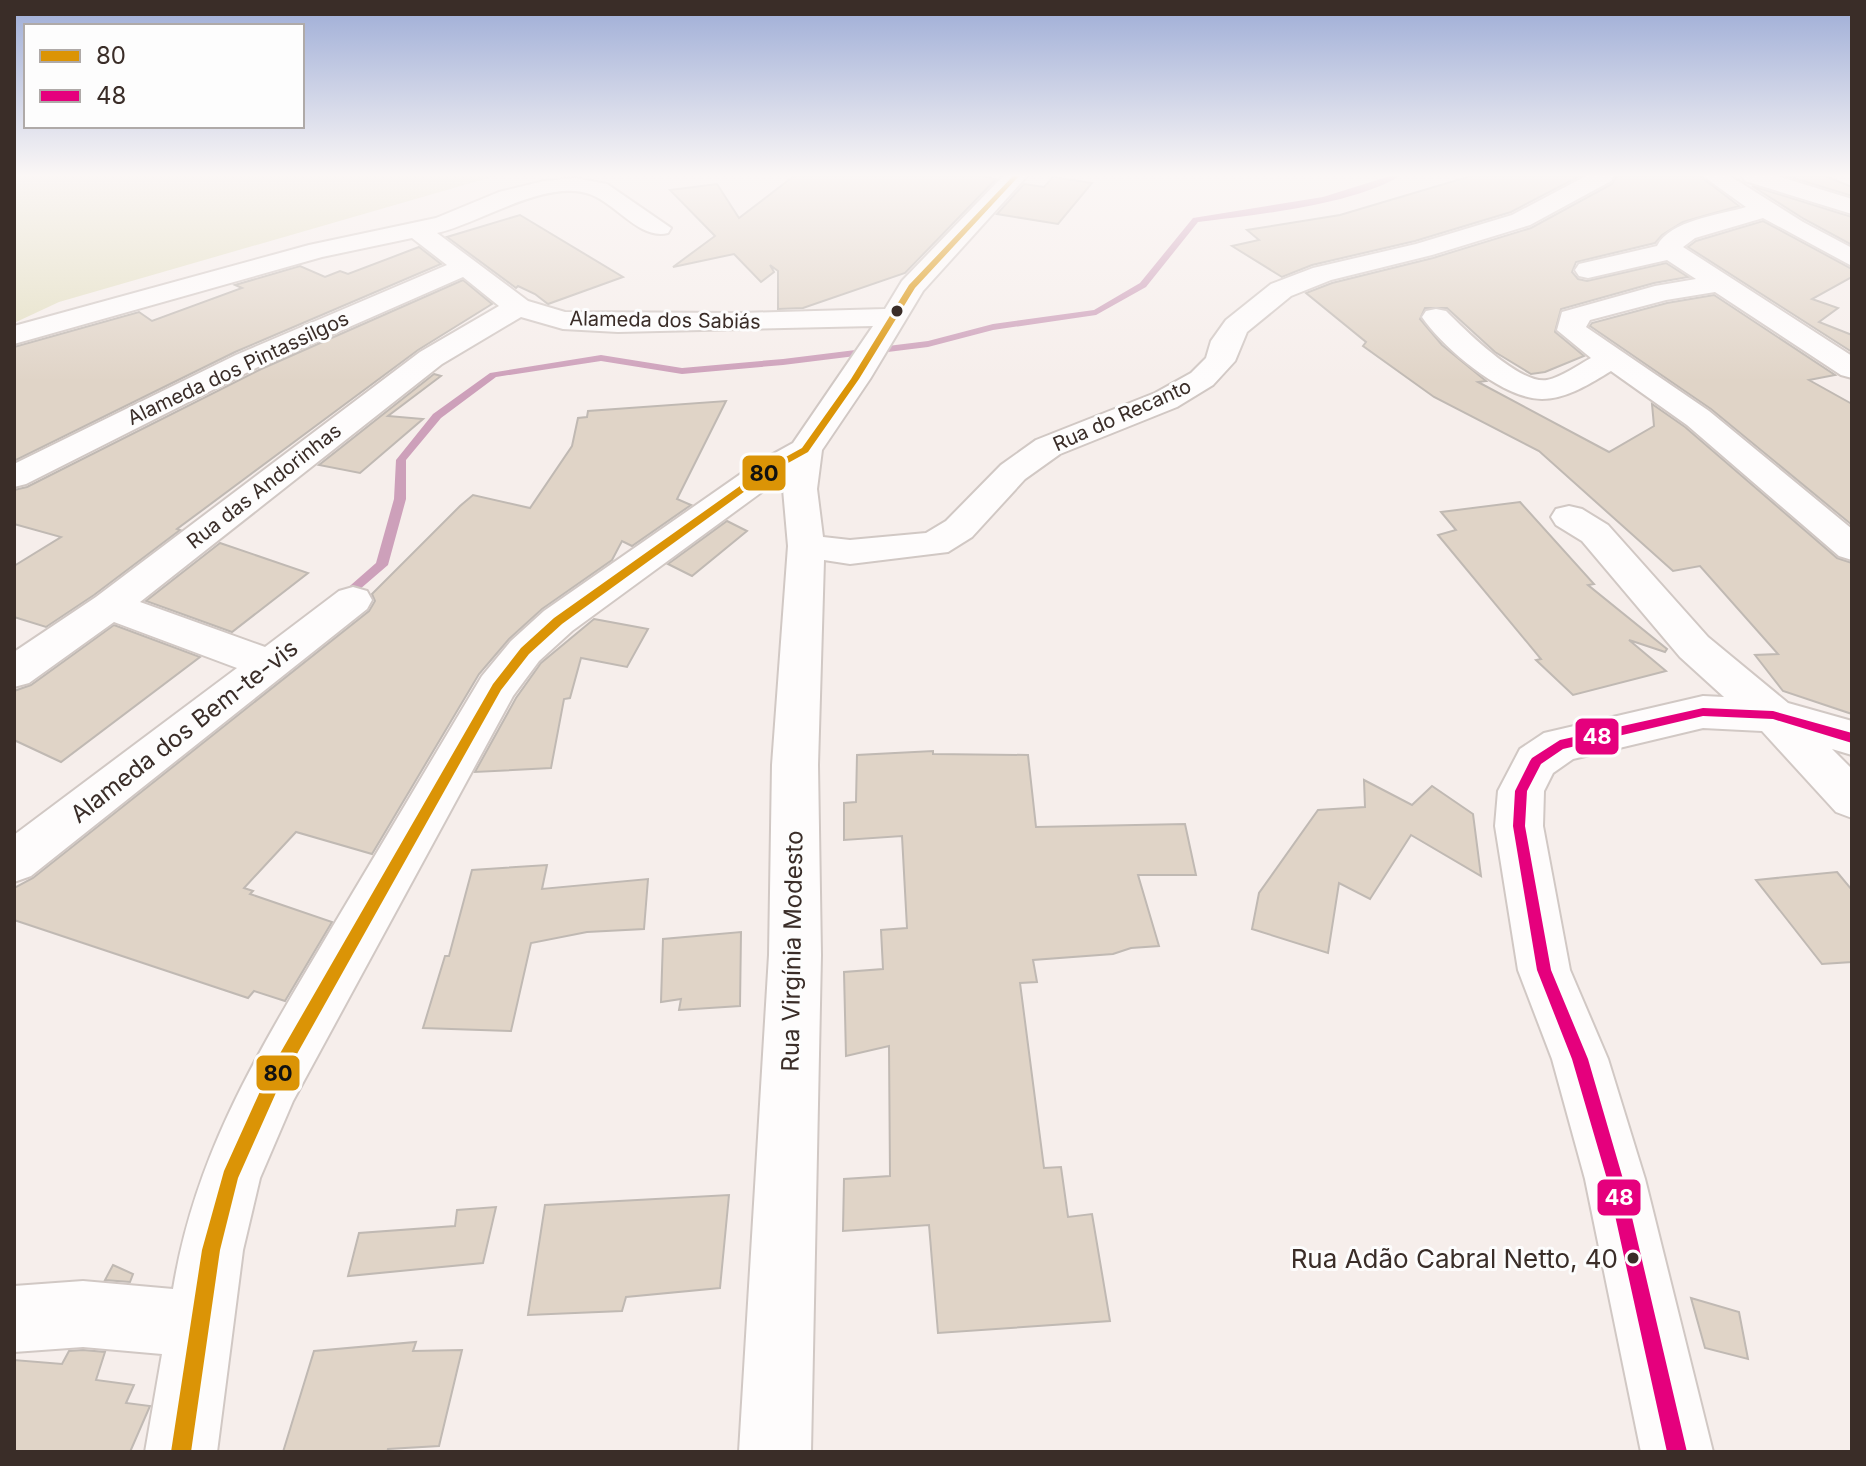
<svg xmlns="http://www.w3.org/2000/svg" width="1866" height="1466" viewBox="0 0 1866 1466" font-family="Inter,sans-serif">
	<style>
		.green { fill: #e3dfc2 }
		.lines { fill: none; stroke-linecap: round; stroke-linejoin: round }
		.stream { fill: #cda0ba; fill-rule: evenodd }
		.building { fill: #e0d4c7; stroke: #c0b9b3; stroke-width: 2 }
		.minor-casing { stroke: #d1c8c4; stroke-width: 4 }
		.minor { fill: #fefcfc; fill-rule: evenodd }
		.bus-1-casing { stroke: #fdfdfd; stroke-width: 6 }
		.bus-2-casing { stroke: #fdfdfd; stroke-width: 6 }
		.bus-1 { fill: #db9406; fill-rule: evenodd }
		.bus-2 { fill: #e5007d; fill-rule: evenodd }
		.bus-dot { fill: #3a2d28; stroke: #fdfdfd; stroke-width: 3 }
		.labels { text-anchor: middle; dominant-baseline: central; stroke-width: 6; stroke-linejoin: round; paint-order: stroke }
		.far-street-label { font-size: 20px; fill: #3a2d28; stroke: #fdfdfd }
		.street-label { font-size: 24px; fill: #3a2d28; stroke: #fdfdfd }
		.near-bus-label { font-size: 26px; fill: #3a2d28; stroke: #fdfdfd; text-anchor: end }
		.line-badge { stroke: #fdfdfd; stroke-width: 3 }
		.badge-label { font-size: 22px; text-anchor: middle; font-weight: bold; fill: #fff }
		.pale-badge-label { font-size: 22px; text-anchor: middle; font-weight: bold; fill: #111 }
	</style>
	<rect width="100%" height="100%" fill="#f6eeeb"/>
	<!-- green -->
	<polygon class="green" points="14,176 495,176 59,302 14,323"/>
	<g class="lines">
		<!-- stream -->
		<path class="stream" d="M1390 176H1400C1352 205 1255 215 1198 222L1146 287 1096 315 993 330 928 347 783 365 682 374 601 361 496 377 441 418 406 460V499L388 565 345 602H337L335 599 376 563 394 499 396 460 433 414 490 373 601 355 682 368 783 359 928 341 993 324 1094 310 1140 283 1193 218 1323 197Z"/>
	</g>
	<!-- building -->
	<g class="building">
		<polygon points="794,176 982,176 996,179 905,273 803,308 778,309 778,271 770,265 774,272 761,282 734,254 673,267 715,236 670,190 717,184 739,218"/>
		<polygon points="1471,176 1580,176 1511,212 1415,241 1312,265 1282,277 1232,246 1259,240 1247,230 1340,215"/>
		<polygon points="1617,176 1700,176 1739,206 1683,222 1662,235 1655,243 1576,262 1572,272 1578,279 1587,281 1666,263 1688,277 1654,283 1561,309 1555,332 1584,356 1545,372 1531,374 1495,352 1447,308 1425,308 1420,319 1442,345 1486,381 1478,382 1609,452 1654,426 1652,404 1685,427 1837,558 1852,563 1852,714 1783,691 1755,655 1778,654 1700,566 1673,571 1539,451 1434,397 1363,346 1366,342 1306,293 1332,283 1433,258 1531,228 1612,184"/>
		<polygon points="1787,176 1825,176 1852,187 1852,196"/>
		<polygon points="1053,177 1092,183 1058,224 997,214 1024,184 1044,187"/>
		<polygon points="1752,186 1852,217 1852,245 1804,219"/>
		<polygon points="520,215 623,277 548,304 535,294 518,286 516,288 447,237"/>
		<polygon points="1763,221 1852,269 1852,277 1812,299 1838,308 1819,322 1852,335 1852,352 1688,247 1696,241"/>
		<polygon points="419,247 441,264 235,352 14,461 14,347 139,312 152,321 242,288 235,285 300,266 325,277 340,271 348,274"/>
		<polygon points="463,280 492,304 418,350 177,529 180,530 94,595 46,627 14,617 14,566 61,537 14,524 14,490 27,487 259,370"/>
		<polygon points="1714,295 1835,375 1809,380 1852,404 1852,525 1711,409 1590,326 1592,323 1667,303"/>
		<polygon points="434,374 441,376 388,416 423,419 360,473 319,465"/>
		<polygon points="726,401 677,499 691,505 632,546 622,541 612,560 542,609 509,639 479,674 372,854 296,832 244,888 253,891 250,894 332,922 285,1001 254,991 248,998 14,920 14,888 33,878 369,611 375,601 372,594 460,506 473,495 530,508 572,446 578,418 587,417 588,411"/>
		<polygon points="1520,502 1594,584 1588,585 1667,649 1665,652 1629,640 1666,671 1573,695 1536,660 1541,659 1438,535 1456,530 1441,512"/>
		<polygon points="727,521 747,531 692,576 668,564"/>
		<polygon points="220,543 308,573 232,632 146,601"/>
		<polygon points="594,619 648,629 627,667 581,658 570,698 564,699 551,768 475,772 516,698 541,663"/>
		<polygon points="114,625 200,657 61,762 14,740 14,691 31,685"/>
		<polygon points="933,751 933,754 1028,755 1036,827 1185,824 1196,875 1138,875 1159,946 1131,948 1113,954 1033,960 1037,982 1020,983 1044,1168 1061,1167 1068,1217 1092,1214 1110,1321 938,1333 929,1225 843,1231 844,1179 890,1176 889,1046 846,1056 844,972 883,969 881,930 907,928 902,836 844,840 844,803 856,802 857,755"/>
		<polygon points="1364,780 1412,805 1432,786 1473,814 1481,876 1411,835 1370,899 1339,883 1328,953 1252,929 1259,893 1318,810 1365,807"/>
		<polygon points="547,865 542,889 648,879 644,929 587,932 531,943 511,1031 423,1028 445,956 449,956 472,870"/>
		<polygon points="1837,872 1852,890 1852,962 1822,964 1756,880"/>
		<polygon points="741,932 740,1006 679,1010 681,999 661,1002 663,939"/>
		<polygon points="729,1195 720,1288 626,1297 622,1311 528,1315 545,1205"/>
		<polygon points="496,1207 483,1263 348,1276 359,1233 455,1226 457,1210"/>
		<polygon points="113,1265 133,1274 130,1282 105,1280"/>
		<polygon points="1691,1298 1739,1312 1748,1359 1705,1348"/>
		<polygon points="416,1342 413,1351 462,1350 439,1446 388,1449 387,1452 283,1452 314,1351"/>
		<polygon points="83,1350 105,1352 96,1380 134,1385 126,1403 150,1406 130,1452 14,1452 14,1360 62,1364 69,1351"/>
	</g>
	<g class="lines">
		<defs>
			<g id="minor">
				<path d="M1003 176H1027L923 291 870 379 822 450 817 489 823 537 850 540 926 533 946 521 1001 465 1036 440 1155 393 1191 373 1206 358 1211 341 1226 320 1271 284 1313 268 1416 244 1512 215 1586 176H1614L1611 181 1530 225 1432 255 1331 280 1291 296 1247 332 1235 361 1213 385 1177 407 1060 454 1025 479 972 537 948 552 850 564 824 560 818 765 821 955 811 1452H739L769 955 772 765 788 546 783 489 785 475 572 631 539 661 513 696 293 1101 260 1178 243 1250 217 1452H145L162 1354 83 1347 14 1352V1286L83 1281 173 1289C196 1150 260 1050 330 931 381 846 431 761 482 676L511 641 544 611 755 464 793 443 873 326 618 332 563 329 521 317 442 364 140 602 265 647 339 591 353 587 367 591 372 600 367 609 31 876 14 882V835L237 668 114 622 29 683 14 687V652L96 597 420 352 499 306 463 277 258 367 26 484 14 487V464L236 355 447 265 412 238 322 257 14 344V326L309 245 436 218 499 192 544 181 575 178 607 184 671 228 668 233C640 240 617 205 592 195 548 177 481 223 437 233L528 301 565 312 741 313 885 309 902 281Z"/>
				<path d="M1703 176H1730L1803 222 1852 248V266L1763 218 1695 238 1683 247 1852 356V378L1841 375 1715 292 1666 300 1590 320 1586 327 1709 411 1852 529V560L1839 556 1687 425 1611 371C1591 383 1567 399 1542 399 1503 399 1443 348 1422 317L1426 311 1436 309 1446 311C1464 329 1520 385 1547 380 1562 377 1578 365 1591 358L1557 330 1562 312 1655 286 1696 279 1667 260 1588 278 1579 276 1575 270 1579 264 1657 246C1670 220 1720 215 1746 207Z"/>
				<polygon points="1742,176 1777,176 1852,199 1852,214 1745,181"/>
				<polygon points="1569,506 1582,509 1608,525 1708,637 1788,703 1852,721 1852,755 1832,749 1852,769 1852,818 1836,812 1762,731 1703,728 1573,759 1553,773 1544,791 1543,826 1570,970 1608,1059 1645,1179 1713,1452 1641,1452 1585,1179 1552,1059 1518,970 1495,826 1498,791 1520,749 1544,733 1703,696 1724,697 1680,657 1582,541 1556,525 1551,517 1556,509"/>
			</g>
		</defs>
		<!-- minor casing -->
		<use href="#minor" class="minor-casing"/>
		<!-- minor -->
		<use href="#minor" class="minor"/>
		<defs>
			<polygon id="bus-1" points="1013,176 1019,176 915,288 859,379 808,452 770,473 562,624 529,654 501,690 279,1086 238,1178 220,1250 191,1452 171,1452 202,1250 224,1171 267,1076 493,684 521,648 554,618 764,469 802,448 851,379 909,285"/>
			<polygon id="bus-2" points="1703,708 1773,711 1852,733 1852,743 1773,719 1703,716 1563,749 1541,764 1527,791 1525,826 1551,970 1588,1059 1623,1179 1687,1452 1667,1452 1607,1179 1572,1059 1537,970 1513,826 1515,791 1530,761 1532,758 1560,740"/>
		</defs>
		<!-- bus-1 casing -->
		<use href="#bus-1" class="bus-1-casing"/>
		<!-- bus-2 casing -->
		<use href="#bus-2" class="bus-2-casing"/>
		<!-- bus-1 -->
		<use href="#bus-1" class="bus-1"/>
		<!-- bus-2 -->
		<use href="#bus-2" class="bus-2"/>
	</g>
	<!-- sky -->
	<linearGradient id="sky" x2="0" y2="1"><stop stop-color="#9dacd6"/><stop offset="0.46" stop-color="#fbf7f6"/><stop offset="1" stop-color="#fbf7f6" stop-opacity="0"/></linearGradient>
	<rect width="1866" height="381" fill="url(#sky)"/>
	<!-- markers -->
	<g class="bus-dot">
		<circle cx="897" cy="311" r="7"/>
		<circle cx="1633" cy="1258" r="7"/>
	</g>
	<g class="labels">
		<!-- far-street labels -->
		<g class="far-street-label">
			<text transform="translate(665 320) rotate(1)">Alameda dos Sabiás</text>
			<text transform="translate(238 368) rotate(-25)">Alameda dos Pintassilgos</text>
			<text transform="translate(1122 415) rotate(-24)">Rua do Recanto</text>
			<text transform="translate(264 486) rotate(-38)">Rua das Andorinhas</text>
		</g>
		<!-- street labels -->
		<g class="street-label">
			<text transform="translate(184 731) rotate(-38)">Alameda dos Bem-te-vis</text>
			<text transform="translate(792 951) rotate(-89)">Rua Virgínia Modesto</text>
		</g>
		<!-- near-bus labels -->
		<g class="near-bus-label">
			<text x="1618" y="1258">Rua Adão Cabral Netto, 40</text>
		</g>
	</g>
	<g class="line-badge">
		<rect x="741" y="454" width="46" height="38" rx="8" fill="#db9406"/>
		<rect x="1574" y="717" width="46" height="39" rx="8" fill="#e5007d"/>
		<rect x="255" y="1054" width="46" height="38" rx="8" fill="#db9406"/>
		<rect x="1596" y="1178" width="46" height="39" rx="8" fill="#e5007d"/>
	</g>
	<g class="badge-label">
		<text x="1597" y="744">48</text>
		<text x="1619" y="1205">48</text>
	</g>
	<g class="pale-badge-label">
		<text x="764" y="481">80</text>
		<text x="278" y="1081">80</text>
	</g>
	<!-- border -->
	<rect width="1866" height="1466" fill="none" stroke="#3a2d28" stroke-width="32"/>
	<!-- legend -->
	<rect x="24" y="24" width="280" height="104" fill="#fdfdfd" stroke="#afaaa8" stroke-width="2"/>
	<rect x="40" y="50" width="40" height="12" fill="#db9406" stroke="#afaaa8" stroke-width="2"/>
	<text x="96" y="64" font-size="24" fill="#3a2d28">80</text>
	<rect x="40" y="90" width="40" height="12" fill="#e5007d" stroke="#afaaa8" stroke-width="2"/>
	<text x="96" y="104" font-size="24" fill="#3a2d28">48</text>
</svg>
